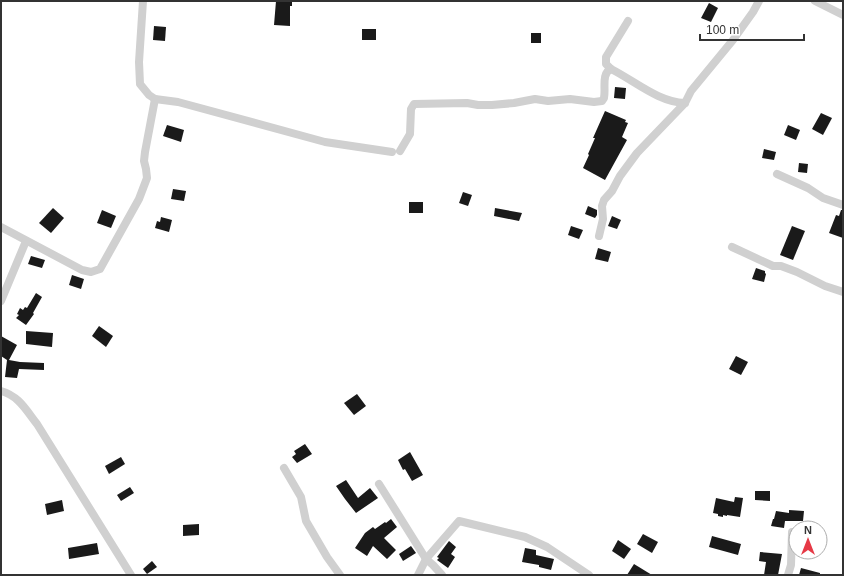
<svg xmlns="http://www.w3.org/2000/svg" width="844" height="576" viewBox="0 0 844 576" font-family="Helvetica,sans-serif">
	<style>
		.building { fill: #1a1a1a }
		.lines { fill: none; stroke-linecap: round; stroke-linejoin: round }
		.street { stroke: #d0d0d0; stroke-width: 8 }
	</style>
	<rect width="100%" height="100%" fill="#fff"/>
	<!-- building -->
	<g class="building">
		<polygon points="276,1 292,1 292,6 290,6 290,26 274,25"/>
		<polygon points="709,3 718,8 711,22 701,18"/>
		<polygon points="154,26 166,27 165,41 153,40"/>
		<rect x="362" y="29" width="14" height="11"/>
		<rect x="531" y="33" width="10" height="10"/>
		<polygon points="615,87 626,88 625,99 614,98"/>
		<polygon points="605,111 626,120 625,122 628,123 622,137 627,140 605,180 583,168 589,155 588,154 595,138 593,138"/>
		<polygon points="821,113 832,118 823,135 812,129"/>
		<polygon points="167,125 184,130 181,142 163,136"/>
		<polygon points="788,125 800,130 796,140 784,135"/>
		<polygon points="764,149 776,152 774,160 762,158"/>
		<polygon points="799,163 808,164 807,173 798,172"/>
		<polygon points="173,189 186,191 184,201 171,199"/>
		<polygon points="463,192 472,195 468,206 459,203"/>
		<rect x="409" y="202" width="14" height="11"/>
		<polygon points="588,206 597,210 597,215 595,218 585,214"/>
		<polygon points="53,208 64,218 51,233 39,223"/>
		<polygon points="495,208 522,213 519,221 494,216"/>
		<polygon points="102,210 116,216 111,228 97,223"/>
		<polygon points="841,210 843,210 843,238 829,233 836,215 839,216"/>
		<polygon points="612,216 621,220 617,229 608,226"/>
		<polygon points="161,217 172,220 169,232 155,228 157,221 160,222"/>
		<polygon points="571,226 583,230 579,239 568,235"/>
		<polygon points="792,226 805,231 793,260 780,255"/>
		<polygon points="598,248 611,252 608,262 595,259"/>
		<polygon points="31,256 45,260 42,268 28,264"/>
		<polygon points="756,268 765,271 765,273 766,274 764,282 752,279"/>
		<polygon points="72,275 84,279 81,289 69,285"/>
		<polygon points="36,293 42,297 33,313 34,314 26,325 16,318 19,315 17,314 20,308 23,310 25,307 27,308"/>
		<polygon points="99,326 113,336 106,347 92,336"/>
		<polygon points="26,331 53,333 52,347 26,344"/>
		<polygon points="1,336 17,345 9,360 20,362 44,363 44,370 19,369 17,378 5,377 7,360 1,356"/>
		<polygon points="736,356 748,362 741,375 729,369"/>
		<polygon points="357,394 366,406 354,415 344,403"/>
		<polygon points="305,444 312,454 297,463 292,457 296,454 294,451"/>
		<polygon points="410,452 423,475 412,481 405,469 403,470 398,460"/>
		<polygon points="121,457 125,464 109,474 105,466"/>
		<polygon points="346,480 358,498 370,488 378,498 356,513 345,499 336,486"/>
		<polygon points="130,487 134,493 121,501 117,495"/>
		<polygon points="755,491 770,491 770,501 755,500"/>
		<polygon points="735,497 743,498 740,517 727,515 727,516 723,515 723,517 718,516 718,514 713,513 716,498 734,502"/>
		<polygon points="62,500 64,511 47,515 45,504"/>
		<polygon points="789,510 804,511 803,521 785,521 784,528 771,526 773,519 774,519 776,511 789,513"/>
		<polygon points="391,519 397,527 384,538 396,550 387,559 373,546 367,556 355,548 365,533 373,527 375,529 385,522 386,523"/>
		<polygon points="199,524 199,535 183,536 183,525"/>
		<polygon points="643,534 658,542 652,553 637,544"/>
		<polygon points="712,536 741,544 738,555 709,547"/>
		<polygon points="618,540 631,549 624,559 612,551"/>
		<polygon points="449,541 456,547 451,554 455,557 448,568 437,560 439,558 437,557"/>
		<polygon points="97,543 99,554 69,559 68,548"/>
		<polygon points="411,546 416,553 403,561 399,554"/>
		<polygon points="525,548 536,550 536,555 554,559 551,570 539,567 539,565 522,562"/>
		<polygon points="760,552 782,554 778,575 764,575 766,562 759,561"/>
		<polygon points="152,561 157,567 147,574 143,569"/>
		<polygon points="634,564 652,575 627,575"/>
		<polygon points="801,568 820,573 820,575 799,575"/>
	</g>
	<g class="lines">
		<!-- street -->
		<g class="street">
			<polyline points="143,1 139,62 140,84 149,95 155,99 178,102 325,142 392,152"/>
			<polyline points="815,1 843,15"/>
			<path d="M628 21 606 57V64L611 69C635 81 658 102 685 103"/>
			<path d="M400 151 410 134 411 109 414 104 467 103 478 105H492L514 103 535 99 548 101 570 99 594 102 602 101 604 98C606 89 601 73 611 69"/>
			<polyline points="777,174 808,188 823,198 843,205"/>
			<polyline points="1,227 82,270 91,272 100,269 139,199 147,178 146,169 144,161 145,152 155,99"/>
			<polyline points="599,236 603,219 602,206 604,200 612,191 620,176 637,153 685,103 691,91 733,40 753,12 759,1"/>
			<polyline points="732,247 773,266 781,266 797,272 825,286 843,292"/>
			<polyline points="1,301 26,241"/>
			<path d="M1 391C19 396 26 410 37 424L131 575"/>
			<polyline points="284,468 301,497 306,521 327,557 340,575"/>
			<polyline points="379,484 426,559 433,565 442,575"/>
			<polyline points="418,575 426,559 459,521 525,537 547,547 589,575"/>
			<polyline points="788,575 791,565 792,532"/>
		</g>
	</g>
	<!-- border -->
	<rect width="844" height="576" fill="none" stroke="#333333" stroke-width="4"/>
	<!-- north arrow -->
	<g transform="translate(808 540)"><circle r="19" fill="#ffffff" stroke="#adadad"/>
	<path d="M0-3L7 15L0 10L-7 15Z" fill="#e63946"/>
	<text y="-6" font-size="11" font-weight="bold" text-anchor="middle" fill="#333333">N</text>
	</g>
	<!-- scale -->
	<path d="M700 34v6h104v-6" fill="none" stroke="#333333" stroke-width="2"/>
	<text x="706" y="34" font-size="12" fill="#333333" stroke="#ffffff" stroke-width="3" paint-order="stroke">100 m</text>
</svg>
